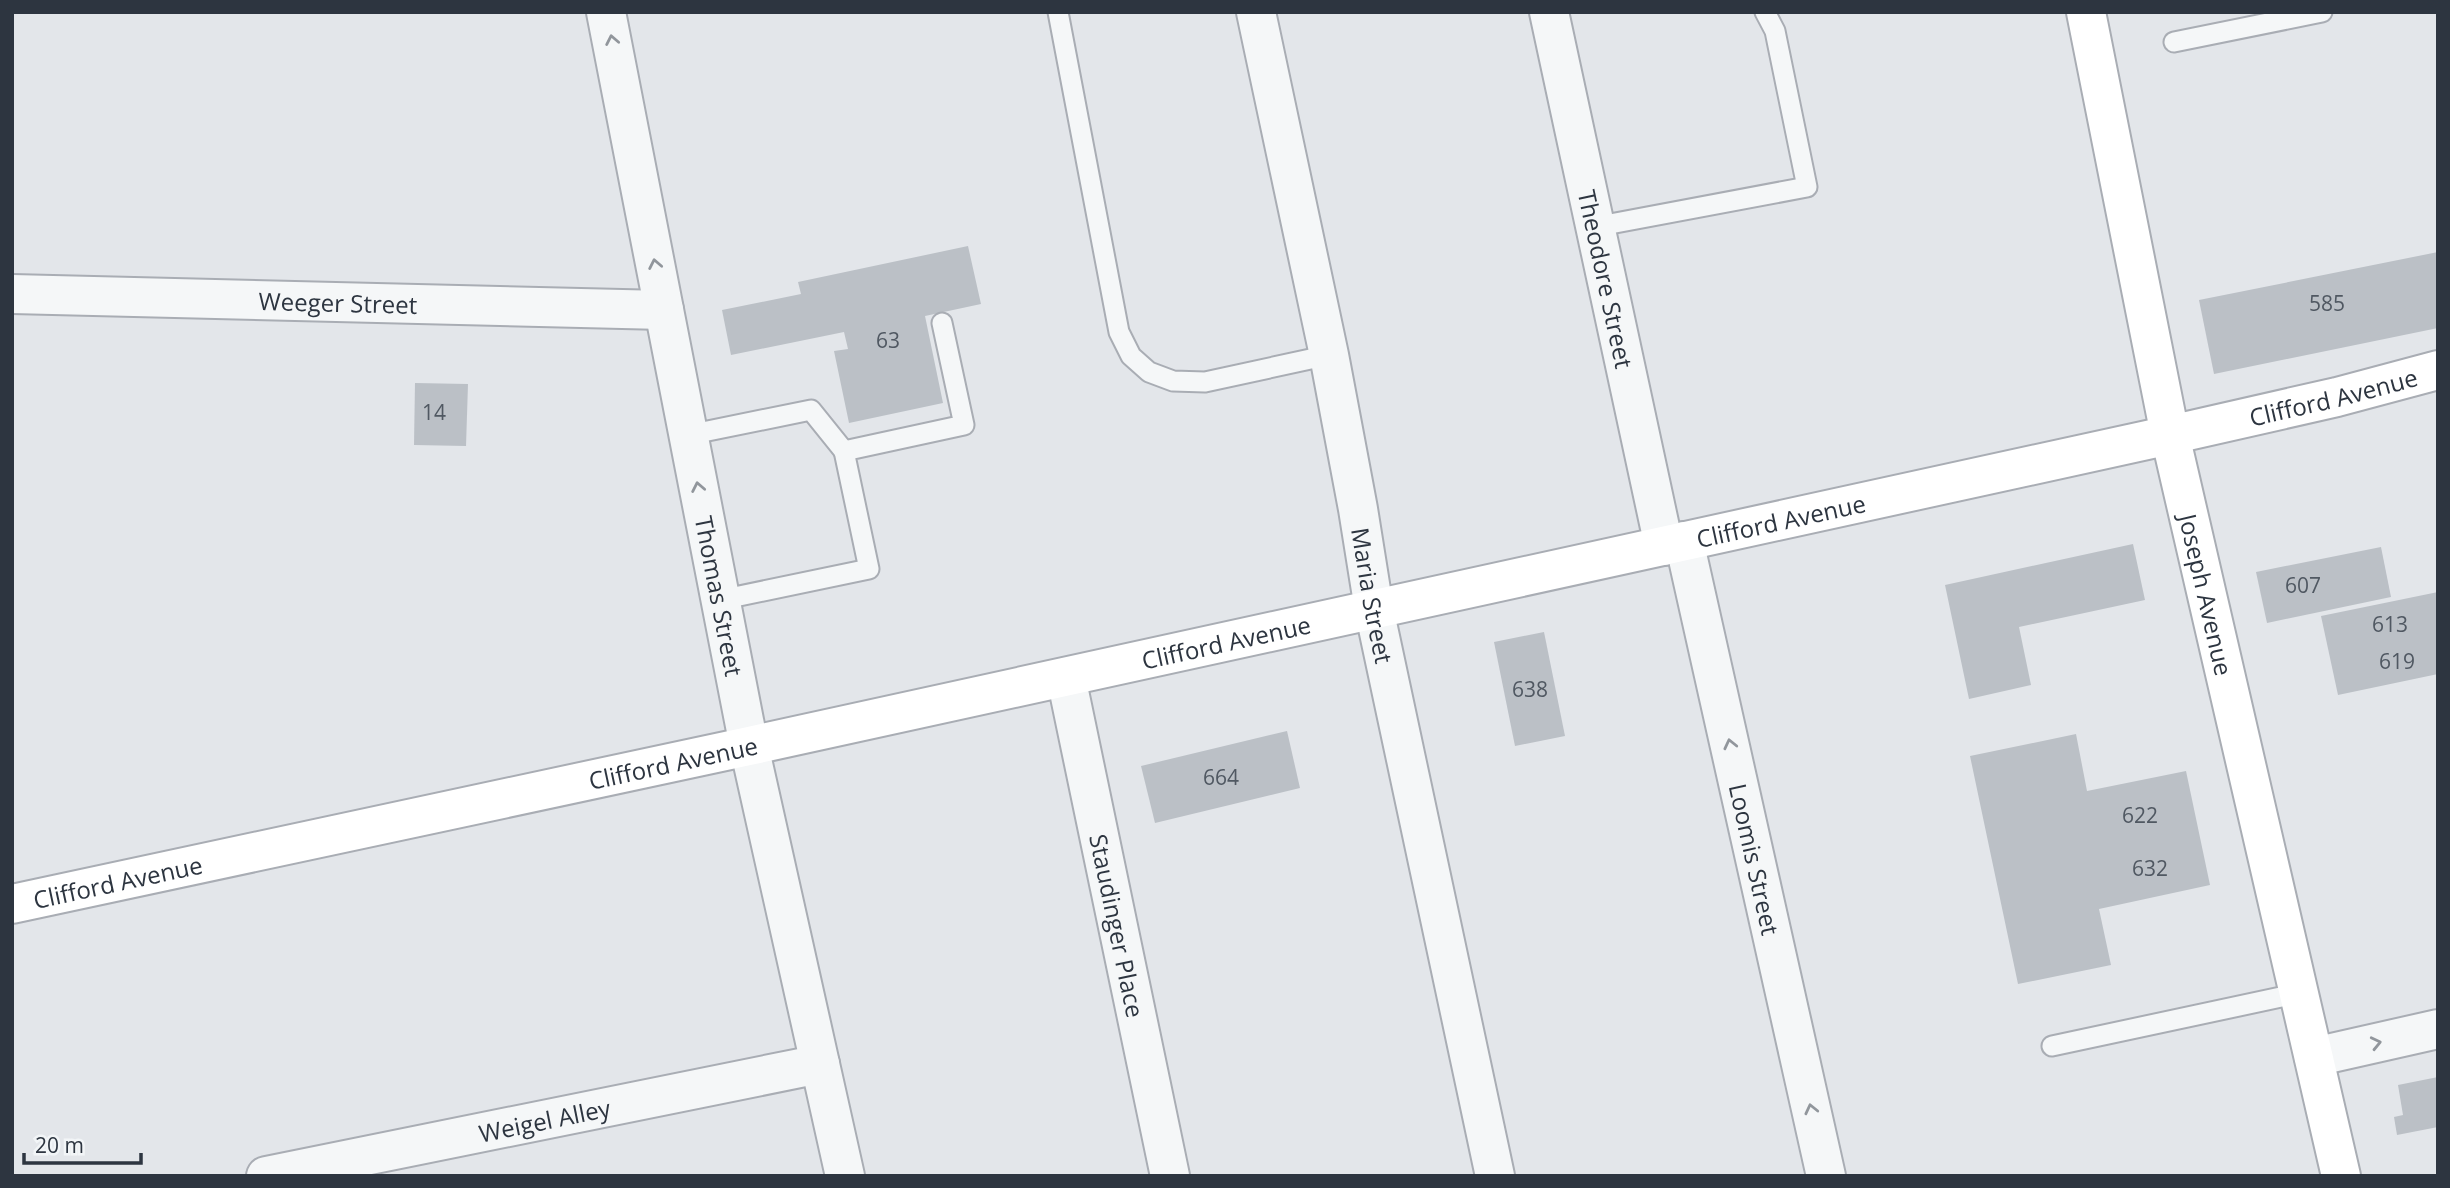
<svg xmlns="http://www.w3.org/2000/svg" width="2450" height="1188" viewBox="0 0 2450 1188" font-family="'Open Sans',sans-serif">
	<style>
		.building { fill: #bbc0c6 }
		.lines { fill: none; stroke-linecap: round; stroke-linejoin: round }
		.service-casing { stroke: #a9adb4; stroke-width: 23 }
		.minor-casing { stroke: #a9adb4; stroke-width: 42 }
		.secondary-casing { stroke: #a9adb4; stroke-width: 42 }
		.service { stroke: #f5f7f8; stroke-width: 19 }
		.minor { stroke: #f5f7f8; stroke-width: 38 }
		.secondary { stroke: #fff; stroke-width: 38 }
		.oneway { stroke: #91969c }
		.labels { text-anchor: middle; dominant-baseline: central; stroke-width: 7; stroke-linejoin: round; paint-order: stroke }
		.number-label { font-size: 21px; fill: #505862 }
		.street-label { font-size: 24px; fill: #2d3540; stroke: #f2f5f7 }
	</style>
	<rect width="100%" height="100%" fill="#e3e6ea"/>
	<!-- building -->
	<g class="building">
		<polygon points="968,246 981,304 925,316 943,403 849,423 834,351 848,349 844,332 731,355 722,310 801,294 798,282"/>
		<polygon points="2438,252 2438,328 2214,374 2199,300"/>
		<polygon points="415,383 468,384 466,446 414,445"/>
		<polygon points="2133,544 2145,600 2019,627 2031,685 1969,699 1945,585"/>
		<polygon points="2381,547 2391,597 2267,623 2256,572"/>
		<polygon points="2438,592 2438,674 2338,695 2321,616"/>
		<polygon points="1544,632 1565,736 1515,746 1494,642"/>
		<polygon points="1287,731 1300,788 1155,823 1141,766"/>
		<polygon points="2076,734 2087,791 2186,771 2210,885 2099,909 2111,965 2018,984 1970,756"/>
		<polygon points="2438,1077 2438,1127 2397,1135 2394,1117 2403,1115 2398,1085"/>
	</g>
	<g class="lines">
		<defs>
			<g id="service">
				<polyline points="1058,12 1119,332 1131,356 1149,372 1173,381 1205,382 1329,355"/>
				<polyline points="2174,42 2322,12"/>
				<polyline points="1594,227 1807,187 1775,31 1765,12"/>
				<polyline points="688,435 811,410 844,451"/>
				<polyline points="720,600 869,569 844,451 964,425 942,323"/>
				<polyline points="2052,1046 2300,993"/>
			</g>
			<g id="minor">
				<path id="s1" d="M606 12 749 746 845 1176"/>
				<path id="s2" d="M1256 12 1329 355 1358 509 1374 609 1495 1176"/>
				<path id="s3" d="M1549 12 1664 546"/>
				<path id="s4" d="M12 294 664 310"/>
				<path id="s5" d="M1684 541 1826 1176"/>
				<path id="s6" d="M1066 677 1170 1176"/>
				<polyline points="2314,1057 2438,1029"/>
				<path id="s7" d="M266 1176 820 1064"/>
			</g>
			<g id="secondary">
				<path id="s8" d="M2086 12 2170 435 2341 1176"/>
				<path id="s9" d="M12 904 749 746 2170 435 2337 397 2438 370"/>
			</g>
		</defs>
		<!-- service casing -->
		<use href="#service" class="service-casing"/>
		<!-- minor casing -->
		<use href="#minor" class="minor-casing"/>
		<!-- secondary casing -->
		<use href="#secondary" class="secondary-casing"/>
		<!-- service -->
		<use href="#service" class="service"/>
		<!-- minor -->
		<use href="#minor" class="minor"/>
		<!-- secondary -->
		<use href="#secondary" class="secondary"/>
	</g>
	<!-- one-way arrows -->
	<defs><path id="oneway-chevron" d="M-2-3.5L2.5 0L-2 3.5" fill="none" stroke-width="1.6" stroke-linecap="round" stroke-linejoin="round" transform="scale(1.75)"/></defs>
	<g class="oneway">
		<use href="#oneway-chevron" transform="translate(612 40) rotate(-101)"/>
		<use href="#oneway-chevron" transform="translate(655 264) rotate(-101)"/>
		<use href="#oneway-chevron" transform="translate(698 487) rotate(-101)"/>
		<use href="#oneway-chevron" transform="translate(1730 744) rotate(-103)"/>
		<use href="#oneway-chevron" transform="translate(2376 1043) rotate(-13)"/>
		<use href="#oneway-chevron" transform="translate(1811 1109) rotate(-103)"/>
	</g>
	<g class="labels">
		<!-- number labels -->
		<g class="number-label">
			<text x="2327" y="303">585</text>
			<text x="888" y="340">63</text>
			<text x="434" y="412">14</text>
			<text x="2303" y="585">607</text>
			<text x="2390" y="624">613</text>
			<text x="2397" y="661">619</text>
			<text x="1530" y="689">638</text>
			<text x="1221" y="777">664</text>
			<text x="2140" y="815">622</text>
			<text x="2150" y="868">632</text>
		</g>
		<!-- street labels -->
		<g class="street-label">
			<text stroke="none"><textPath href="#s3" startOffset="273">Theodore Street</textPath></text>
			<text stroke="none"><textPath href="#s4" startOffset="326">Weeger Street</textPath></text>
			<text stroke="none"><textPath href="#s9" startOffset="2376">Clifford Avenue</textPath></text>
			<text stroke="none"><textPath href="#s9" startOffset="1810">Clifford Avenue</textPath></text>
			<text stroke="none"><textPath href="#s2" startOffset="595">Maria Street</textPath></text>
			<text stroke="none"><textPath href="#s1" startOffset="595">Thomas Street</textPath></text>
			<text stroke="none"><textPath href="#s8" startOffset="595">Joseph Avenue</textPath></text>
			<text stroke="none"><textPath href="#s9" startOffset="1242">Clifford Avenue</textPath></text>
			<text stroke="none"><textPath href="#s9" startOffset="676">Clifford Avenue</textPath></text>
			<text stroke="none"><textPath href="#s5" startOffset="326">Loomis Street</textPath></text>
			<text stroke="none"><textPath href="#s9" startOffset="108">Clifford Avenue</textPath></text>
			<text stroke="none"><textPath href="#s6" startOffset="254">Staudinger Place</textPath></text>
			<text stroke="none"><textPath href="#s7" startOffset="284">Weigel Alley</textPath></text>
		</g>
	</g>
	<!-- border -->
	<rect width="2450" height="1188" fill="none" stroke="#2d3540" stroke-width="28"/>
	<!-- scale -->
	<path d="M24 1153v10h117v-10" fill="none" stroke="#2d3540" stroke-width="3.5"/>
	<text x="35" y="1153" font-size="21" fill="#2d3540" stroke="#f2f5f7" stroke-width="5" paint-order="stroke">20 m</text>
</svg>
